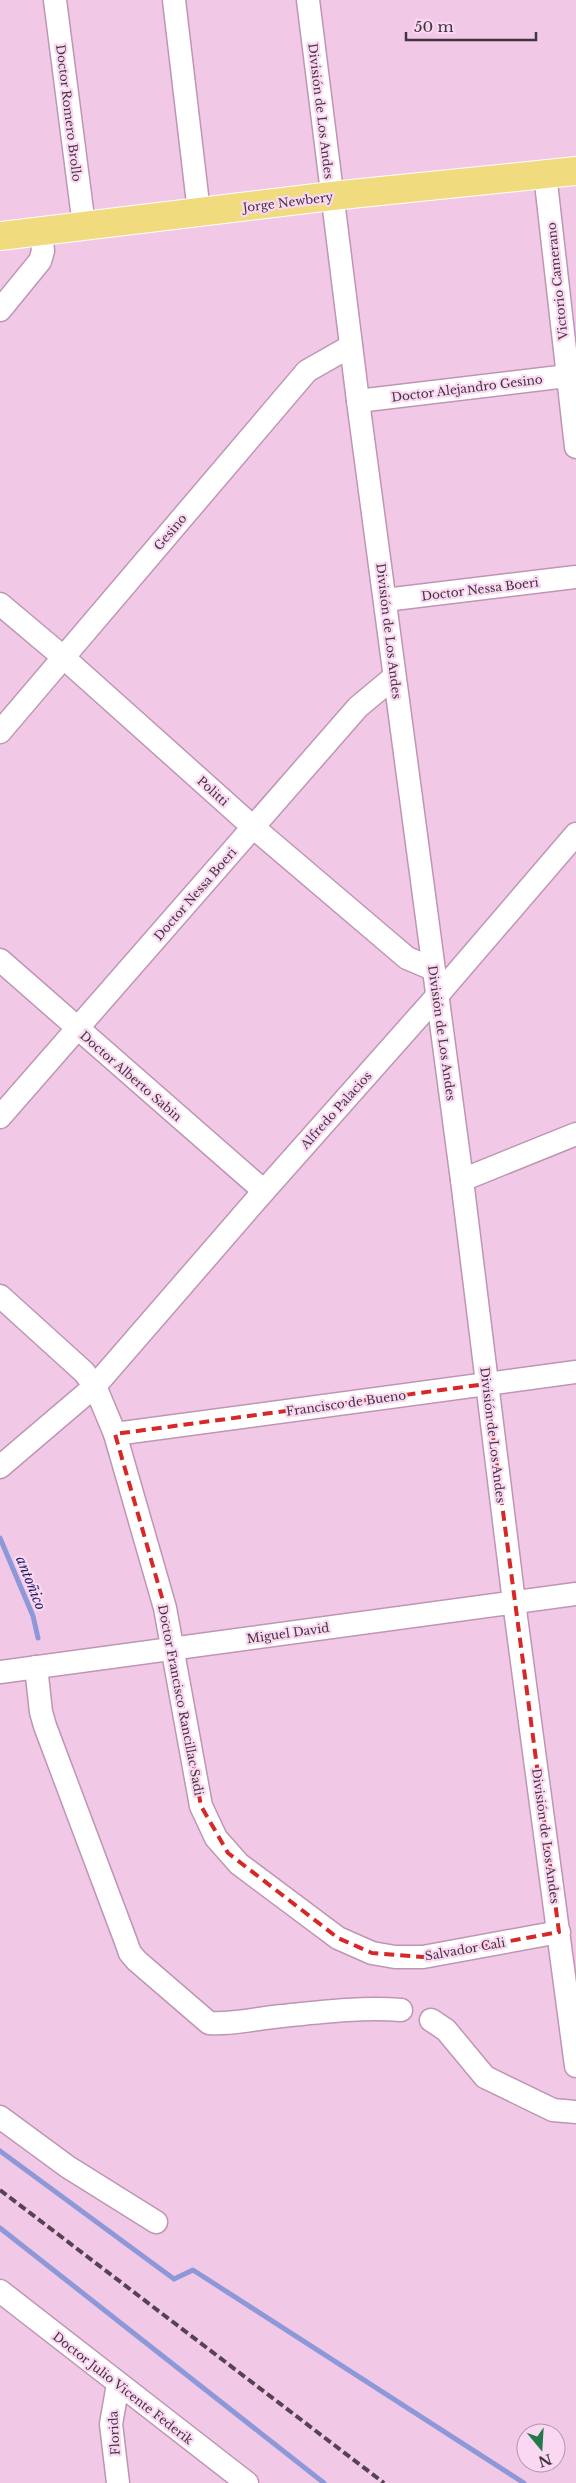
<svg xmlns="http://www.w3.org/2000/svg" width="576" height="2483" viewBox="0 0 576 2483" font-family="'Libre Baskerville',serif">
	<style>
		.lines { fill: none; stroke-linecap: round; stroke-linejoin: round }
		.stream { stroke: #8d98d8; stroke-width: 5 }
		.minor-casing { stroke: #be96b3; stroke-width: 25 }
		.major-casing { stroke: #fff; stroke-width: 30 }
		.minor { stroke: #fff; stroke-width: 22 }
		.major { stroke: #f0dc7f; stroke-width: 28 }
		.rail { stroke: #564351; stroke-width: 4; stroke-dasharray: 8 4; stroke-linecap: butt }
		.marked { fill: none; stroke: #d62828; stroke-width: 4; stroke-dasharray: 10 6; stroke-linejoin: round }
		.labels { text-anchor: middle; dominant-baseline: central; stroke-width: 4.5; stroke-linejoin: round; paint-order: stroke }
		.street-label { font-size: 12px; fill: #443440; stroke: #fad8f1 }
		.water-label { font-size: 14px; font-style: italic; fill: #1d1c65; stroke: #fad8f1 }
	</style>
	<rect width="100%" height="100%" fill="#f2c8e7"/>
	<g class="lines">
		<!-- stream -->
		<g class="stream">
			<polyline points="0,1538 33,1616 38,1638"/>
			<polyline points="0,2151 174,2279 193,2270 524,2483"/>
			<polyline points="0,2228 324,2483"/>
		</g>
		<defs>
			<g id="minor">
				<polyline points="55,0 84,226"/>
				<polyline points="174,0 199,212"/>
				<polyline points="308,0 358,401 462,1180 514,1602 576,2066"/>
				<polyline points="545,174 576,447"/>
				<polyline points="0,310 40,261 43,251 41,231"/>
				<polyline points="358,401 576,375"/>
				<polyline points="385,600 576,577"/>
				<polyline points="0,604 63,657 253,827 407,958 433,969"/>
				<polyline points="0,732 307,371 351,346"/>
				<polyline points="0,960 264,1191"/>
				<polyline points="0,1117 358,707 394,677"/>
				<polyline points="462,1180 576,1134"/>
				<polyline points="0,1296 84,1372 95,1386 115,1434 165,1608 201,1806 216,1838 239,1864 338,1938 372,1953 395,1957 423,1957 559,1932"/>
				<polyline points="115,1434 576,1372"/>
				<polyline points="0,1467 95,1386 264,1191 437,996 576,834"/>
				<path d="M36 1667 41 1712 45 1726 125 1939 130 1953 137 1961 209 2023C233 2025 258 2018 282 2016 321 2012 362 2007 401 2010"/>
				<polyline points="0,1672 576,1594"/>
				<polyline points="431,2020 446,2030 485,2077 553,2110 576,2112"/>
				<polyline points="0,2117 68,2167 156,2222"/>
				<polyline points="0,2291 247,2483"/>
				<polyline points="118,2384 111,2424 118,2483"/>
			</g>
			<polyline id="major" points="0,236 332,196 576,171"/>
		</defs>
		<!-- minor casing -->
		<use href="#minor" class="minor-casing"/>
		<!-- major casing -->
		<use href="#major" class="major-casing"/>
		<!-- minor -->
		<use href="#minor" class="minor"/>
		<!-- major -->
		<use href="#major" class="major"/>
		<!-- rail -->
		<polyline class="rail" points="0,2190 384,2483"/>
	</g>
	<!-- marked area -->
	<path class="marked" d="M486 1384 559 1932 423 1957 372 1953 338 1938 228 1853 201 1806 165 1608 115 1434Z"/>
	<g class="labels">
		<!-- street labels -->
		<g class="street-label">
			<text transform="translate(321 111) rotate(83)">División de Los Andes</text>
			<text transform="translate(69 113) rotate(83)">Doctor Romero Brollo</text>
			<text transform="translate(288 202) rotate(-7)">Jorge Newbery</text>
			<text transform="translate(557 281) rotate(-96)">Victorio Camerano</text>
			<text transform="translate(467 388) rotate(-7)">Doctor Alejandro Gesino</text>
			<text transform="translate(170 532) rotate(-50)">Gesino</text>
			<text transform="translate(480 589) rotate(-7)">Doctor Nessa Boeri</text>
			<text transform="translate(389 631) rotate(83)">División de Los Andes</text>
			<text transform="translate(213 791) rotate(42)">Politti</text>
			<text transform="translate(195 894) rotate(-49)">Doctor Nessa Boeri</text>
			<text transform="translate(442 1033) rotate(82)">División de Los Andes</text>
			<text transform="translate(131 1076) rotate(41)">Doctor Alberto Sabin</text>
			<text transform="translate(336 1110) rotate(-48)">Alfredo Palacios</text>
			<text transform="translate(346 1403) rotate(-8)">Francisco de Bueno</text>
			<text transform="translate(493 1435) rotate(83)">División de Los Andes</text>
			<text transform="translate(288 1633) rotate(-8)">Miguel David</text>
			<text transform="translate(181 1700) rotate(79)">Doctor Francisco Rancillac Sadi</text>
			<text transform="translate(546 1836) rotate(82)">División de Los Andes</text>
			<text transform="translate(465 1949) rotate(-10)">Salvador Cali</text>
			<text transform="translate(123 2388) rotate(38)">Doctor Julio Vicente Federik</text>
			<text transform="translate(114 2433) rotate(-93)">Florida</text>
		</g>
		<!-- water labels -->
		<g class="water-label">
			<text transform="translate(31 1583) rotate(68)">antoñico</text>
		</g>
	</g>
	<!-- north arrow -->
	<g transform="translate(541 2448) rotate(162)"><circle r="24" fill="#fad8f1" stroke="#b196aa"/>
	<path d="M0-4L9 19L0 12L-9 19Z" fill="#24794b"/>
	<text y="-8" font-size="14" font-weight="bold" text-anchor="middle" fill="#443440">N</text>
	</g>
	<!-- scale -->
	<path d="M406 32v8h130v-8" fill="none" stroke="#443440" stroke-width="2.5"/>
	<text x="414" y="32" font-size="15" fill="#443440" stroke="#fad8f1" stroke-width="4" paint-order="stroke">50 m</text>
</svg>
